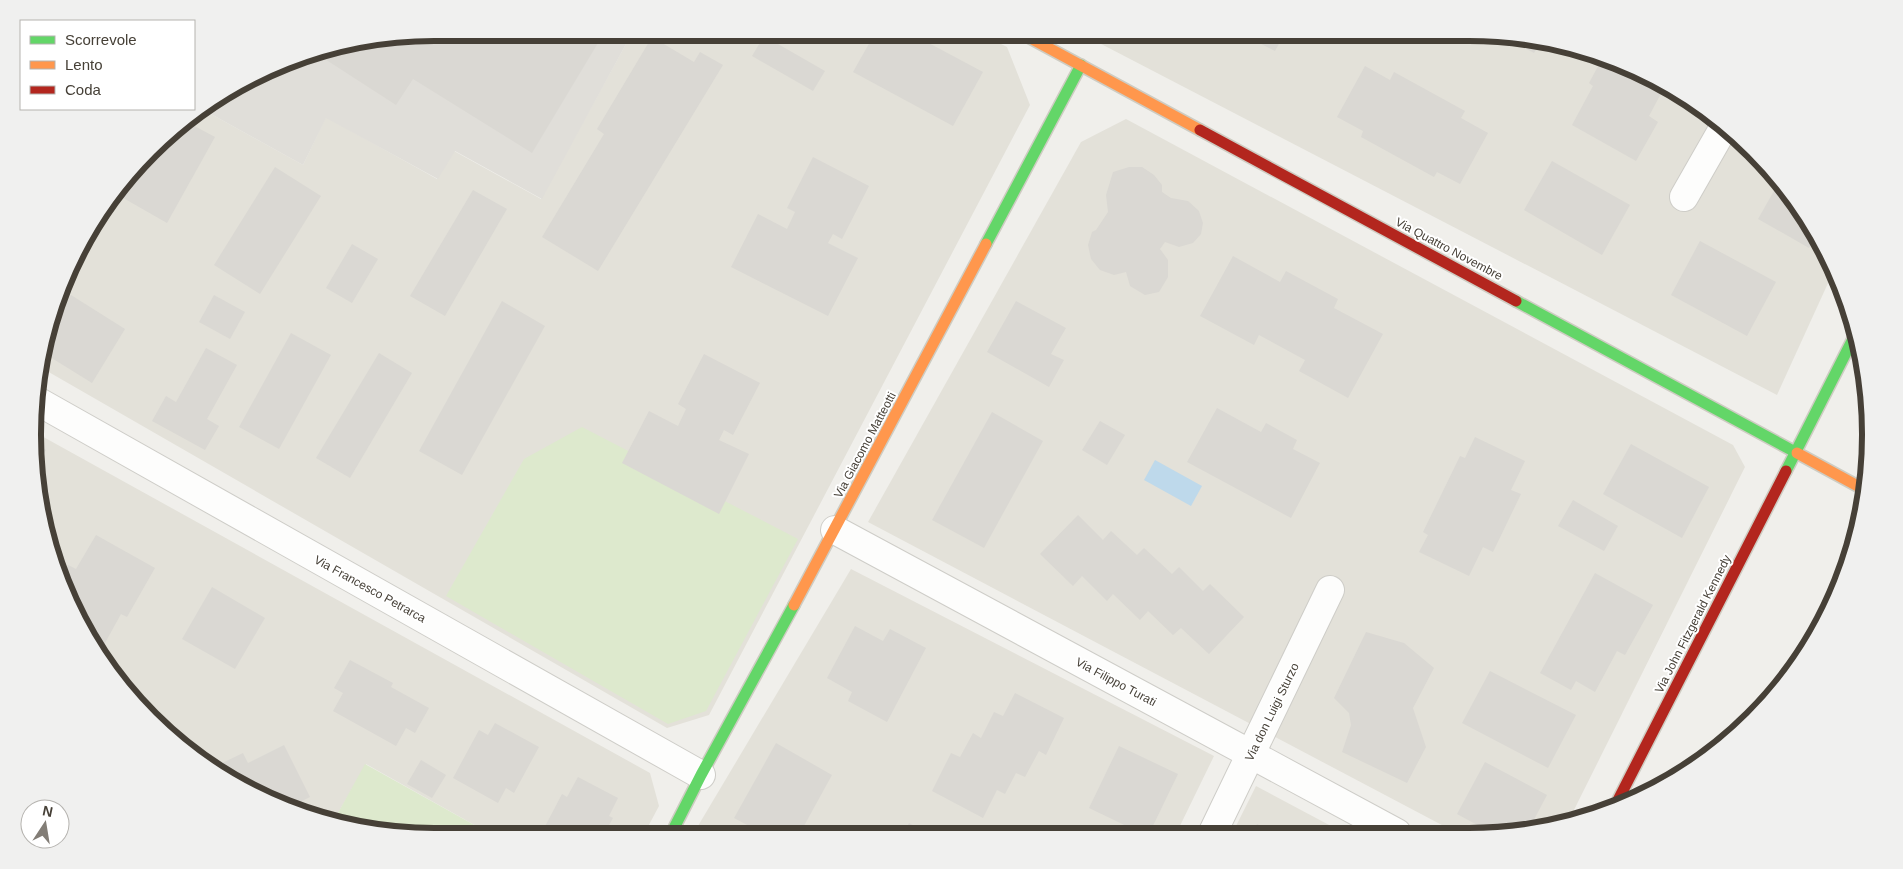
<svg xmlns="http://www.w3.org/2000/svg" width="1903" height="869" viewBox="0 0 1903 869" font-family="Helvetica,sans-serif">
	<style>
		.residential { fill: #e3e1d9 }
		.industrial { fill: #e0ded9 }
		.green { fill: #dde9cd }
		.water { fill: #bed9eb }
		.building { fill: #dad8d3 }
		.lines { fill: none; stroke-linecap: round; stroke-linejoin: round }
		.street-casing { stroke: #cecdc8; stroke-width: 30 }
		.fast-casing { stroke: #ceccc2; stroke-width: 14 }
		.slow-casing { stroke: #ceccc2; stroke-width: 14 }
		.jam-casing { stroke: #ceccc2; stroke-width: 14 }
		.street { stroke: #fdfdfc; stroke-width: 28 }
		.fast { stroke: #63d668; stroke-width: 11 }
		.slow { stroke: #ff974d; stroke-width: 11 }
		.jam { stroke: #b3261e; stroke-width: 11 }
		.labels { text-anchor: middle; dominant-baseline: central; stroke-width: 4; stroke-linejoin: round; paint-order: stroke }
		.street-label { font-size: 12px; fill: #464037; stroke: #fff }
		.rim { fill: none; stroke: #464037; stroke-width: 6 }
	</style>
	<rect width="100%" height="100%" fill="#f0efeb"/>
	<!-- residential -->
	<g class="residential">
		<polygon points="632,33 979,33 1007,47 1030,105 709,715 667,728 40,367 40,356 87,233 170,132 202,109 303,165 326,117 437,179 454,151 541,199"/>
		<polygon points="1080,33 1469,33 1547,40 1622,63 1692,100 1753,150 1803,211 1834,270 1777,395"/>
		<polygon points="1126,119 1733,445 1745,467 1569,820 1521,833 1457,833 868,522 1081,142"/>
		<polygon points="38,434 650,773 659,806 643,836 494,836 366,764 333,822 281,806 170,737 86,635 54,564 36,487"/>
		<polygon points="851,569 1214,756 1176,834 692,836"/>
		<polygon points="1256,786 1346,834 1232,834"/>
	</g>
	<!-- industrial -->
	<polygon class="industrial" points="435,33 632,33 542,199 455,151 438,179 326,118 303,165 202,109 234,86 305,54"/>
	<!-- green -->
	<g class="green">
		<polygon points="582,427 798,539 706,711 668,724 446,596 524,459"/>
		<path d="M365 764 494 836C441 836 385 838 333 822Z"/>
	</g>
	<!-- water -->
	<polygon class="water" points="1155,460 1202,486 1191,506 1144,480"/>
	<!-- building -->
	<g class="building">
		<polygon points="434,32 604,33 532,153 413,79 396,105 314,52"/>
		<polygon points="875,33 910,33 983,72 953,126 853,72"/>
		<polygon points="1240,33 1285,33 1275,51"/>
		<polygon points="1487,34 1542,40 1534,53 1512,41 1509,46"/>
		<polygon points="764,36 825,71 813,91 752,56"/>
		<polygon points="652,37 694,62 700,52 723,65 598,271 542,237 604,134 597,129"/>
		<polygon points="1603,57 1622,63 1665,86 1649,116 1658,122 1636,161 1572,125 1593,86 1589,83"/>
		<polygon points="1365,66 1390,80 1394,72 1465,111 1461,118 1488,133 1460,184 1437,172 1434,177 1361,137 1363,131 1337,117"/>
		<polygon points="185,121 215,137 167,223 118,195 170,132"/>
		<polygon points="813,157 869,186 842,239 833,234 828,243 858,258 828,316 731,267 758,214 787,229 795,212 787,208"/>
		<polygon points="1552,161 1630,205 1602,255 1524,210"/>
		<polygon points="275,167 321,196 260,294 214,265"/>
		<polygon points="1129,167 1142,167 1154,175 1162,185 1162,192 1171,198 1188,201 1199,211 1203,223 1201,234 1193,243 1179,247 1165,242 1160,249 1168,260 1168,277 1159,292 1145,295 1130,286 1126,272 1114,275 1100,270 1091,259 1088,245 1092,232 1096,230 1108,212 1106,195 1113,172"/>
		<polygon points="1779,182 1803,211 1816,235 1809,248 1758,219"/>
		<polygon points="473,190 507,209 445,316 410,296"/>
		<polygon points="1700,241 1776,282 1747,336 1671,295"/>
		<polygon points="352,244 378,259 352,303 326,288"/>
		<polygon points="1233,256 1280,282 1286,271 1338,299 1334,308 1383,334 1348,398 1299,371 1305,360 1259,335 1254,345 1200,316"/>
		<polygon points="71,295 125,329 92,383 42,352 50,330"/>
		<polygon points="214,295 245,312 230,339 199,322"/>
		<polygon points="502,301 545,326 462,475 419,451"/>
		<polygon points="1016,301 1066,328 1051,354 1064,360 1049,387 987,352"/>
		<polygon points="291,333 331,355 279,449 239,427"/>
		<polygon points="206,348 237,365 207,419 219,426 205,450 152,421 166,396 176,402"/>
		<polygon points="379,353 412,373 350,478 316,458"/>
		<polygon points="704,354 760,383 733,435 724,430 719,440 749,454 719,514 622,463 649,411 678,426 686,409 678,404"/>
		<polygon points="1217,408 1261,432 1266,423 1297,440 1293,449 1320,463 1291,518 1187,462"/>
		<polygon points="992,412 1043,441 984,548 932,520"/>
		<polygon points="1100,421 1125,435 1107,465 1082,450"/>
		<polygon points="1475,437 1525,461 1511,490 1521,494 1493,552 1483,547 1469,576 1419,552 1428,535 1423,532 1460,456 1465,458"/>
		<polygon points="37,444 46,450 37,465"/>
		<polygon points="1631,444 1709,487 1682,538 1603,494"/>
		<polygon points="1573,500 1618,526 1604,551 1558,526"/>
		<polygon points="1078,515 1103,540 1111,531 1137,555 1144,548 1172,574 1179,567 1203,591 1210,584 1244,617 1209,654 1181,628 1173,635 1148,611 1140,620 1113,594 1107,601 1082,576 1073,586 1040,554"/>
		<polygon points="96,535 155,568 127,617 121,614 100,652 86,635 61,579 68,565 76,569"/>
		<polygon points="1595,573 1653,605 1625,655 1617,651 1595,692 1576,681 1571,690 1540,673"/>
		<polygon points="212,587 265,618 235,669 182,639"/>
		<polygon points="855,626 883,641 890,629 926,648 887,722 848,701 852,692 827,678"/>
		<polygon points="1366,632 1404,643 1434,668 1413,708 1426,747 1407,783 1342,752 1351,725 1349,713 1334,698"/>
		<polygon points="350,660 393,683 391,687 429,708 415,733 406,728 396,746 333,711 343,693 334,688"/>
		<polygon points="1490,671 1576,715 1548,768 1462,723"/>
		<polygon points="1015,693 1064,718 1046,755 1039,751 1025,777 1016,773 1005,794 997,790 983,818 932,791 951,753 960,757 973,733 981,738 994,712 1003,716"/>
		<polygon points="495,723 539,747 514,793 506,788 498,803 453,778 479,730 488,735"/>
		<polygon points="776,743 832,775 799,835 766,835 734,818"/>
		<polygon points="284,745 310,797 288,808 281,806 216,766 243,753 248,763"/>
		<polygon points="1119,746 1178,774 1149,834 1143,834 1089,808"/>
		<polygon points="421,760 446,775 432,798 407,784"/>
		<polygon points="1485,762 1547,795 1528,831 1521,833 1492,833 1457,814"/>
		<polygon points="578,777 618,798 609,816 613,818 603,836 540,836 562,794 567,797"/>
		<polygon points="909,823 931,835 903,835"/>
		<polygon points="1257,824 1276,834 1252,834"/>
	</g>
	<g class="lines">
		<defs>
			<g id="street">
				<polyline points="1684,197 1724,127"/>
				<polyline points="39,402 701,775"/>
				<polyline points="835,530 1397,833"/>
				<polyline points="1212,834 1330,590"/>
			</g>
			<g id="fast">
				<polyline points="986,244 1081,65"/>
				<polyline points="1516,301 1797,453"/>
				<polyline points="1786,471 1856,333"/>
				<polyline points="670,836 701,775 794,605"/>
			</g>
			<g id="slow">
				<polyline points="1021,33 1200,130"/>
				<polyline points="1797,453 1865,490"/>
				<polyline points="794,605 986,244"/>
			</g>
			<g id="jam">
				<polyline points="1200,130 1516,301"/>
				<polyline points="1614,808 1786,471"/>
			</g>
		</defs>
		<!-- street casing -->
		<use href="#street" class="street-casing"/>
		<!-- fast casing -->
		<use href="#fast" class="fast-casing"/>
		<!-- slow casing -->
		<use href="#slow" class="slow-casing"/>
		<!-- jam casing -->
		<use href="#jam" class="jam-casing"/>
		<!-- street -->
		<use href="#street" class="street"/>
		<!-- fast -->
		<use href="#fast" class="fast"/>
		<!-- slow -->
		<use href="#slow" class="slow"/>
		<!-- jam -->
		<use href="#jam" class="jam"/>
	</g>
	<g class="labels">
		<!-- street labels -->
		<g class="street-label">
			<text transform="translate(1449 249) rotate(28)">Via Quattro Novembre</text>
			<text transform="translate(865 445) rotate(-62)">Via Giacomo Matteotti</text>
			<text transform="translate(370 589) rotate(29)">Via Francesco Petrarca</text>
			<text transform="translate(1693 624) rotate(-63)">Via John Fitzgerald Kennedy</text>
			<text transform="translate(1116 682) rotate(28)">Via Filippo Turati</text>
			<text transform="translate(1272 712) rotate(-64)">Via don Luigi Sturzo</text>
		</g>
	</g>
	<!-- crop -->
	<path d="M0 0H1903V869H0ZM434 41H1469A393 393 0 0 1 1862 434V435A393 393 0 0 1 1469 828H434A393 393 0 0 1 41 435V434A393 393 0 0 1 434 41Z" fill="#f0f0ef" fill-rule="evenodd"/>
	<path class="rim" d="M434 41H1469A393 393 0 0 1 1862 434V435A393 393 0 0 1 1469 828H434A393 393 0 0 1 41 435V434A393 393 0 0 1 434 41Z"/>
	<!-- legend -->
	<rect x="20" y="20" width="175" height="90" fill="#ffffff" stroke="#b5b3af"/>
	<rect x="30" y="36" width="25" height="8" fill="#63d668" stroke="#b5b3af"/>
	<text x="65" y="45" font-size="15" fill="#464037">Scorrevole</text>
	<rect x="30" y="61" width="25" height="8" fill="#ff974d" stroke="#b5b3af"/>
	<text x="65" y="70" font-size="15" fill="#464037">Lento</text>
	<rect x="30" y="86" width="25" height="8" fill="#b3261e" stroke="#b5b3af"/>
	<text x="65" y="95" font-size="15" fill="#464037">Coda</text>
	<!-- north arrow -->
	<g transform="translate(45 824) rotate(12)"><circle r="24" fill="#ffffff" stroke="#b5b3af"/>
	<path d="M0-4L9 19L0 12L-9 19Z" fill="#827d76"/>
	<text y="-8" font-size="14" font-weight="bold" text-anchor="middle" fill="#464037">N</text>
	</g>
</svg>
